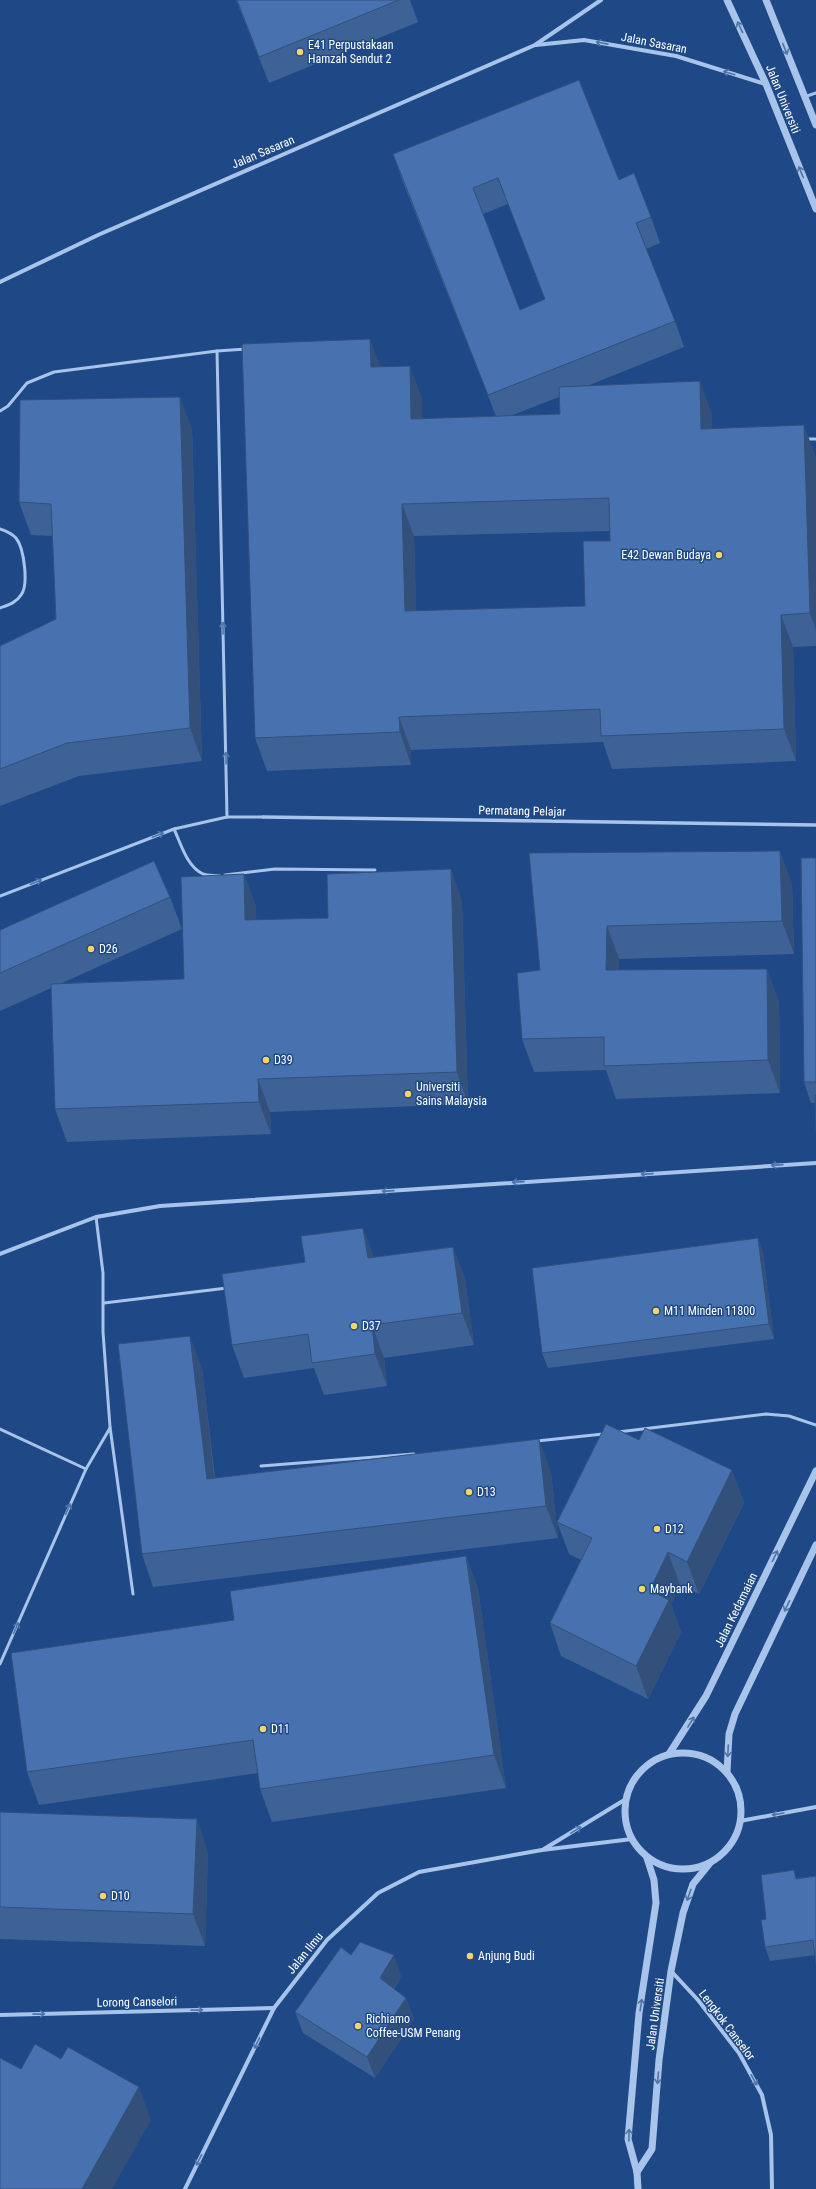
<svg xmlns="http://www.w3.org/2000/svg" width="816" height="2189" viewBox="0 0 816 2189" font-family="'Roboto Condensed',sans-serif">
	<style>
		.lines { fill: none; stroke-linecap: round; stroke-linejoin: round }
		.service { stroke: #a8c4ea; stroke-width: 3 }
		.pedestrian { stroke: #a8c4ea; stroke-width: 3.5 }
		.minor { stroke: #a8c4ea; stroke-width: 4 }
		.tertiary { stroke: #a8c4ea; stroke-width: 7 }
		.wall { fill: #3e6296; fill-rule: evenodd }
		.shaded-wall { fill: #32507a }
		.building { fill: #4872af; stroke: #32507a; fill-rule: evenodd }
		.oneway { stroke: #4f74a9 }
		.poi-dot { fill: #f8d368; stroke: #1f4986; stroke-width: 1.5 }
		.labels { text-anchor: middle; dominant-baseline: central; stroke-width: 3; stroke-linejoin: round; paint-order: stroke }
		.street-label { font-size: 12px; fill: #fff; stroke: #1f4986 }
		.poi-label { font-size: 12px; fill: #fff; stroke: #1f4986; text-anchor: start }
	</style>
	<rect width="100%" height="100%" fill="#1f4986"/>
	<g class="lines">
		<!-- service -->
		<g class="service">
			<polyline points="804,97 816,93"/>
			<polyline points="217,351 246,349"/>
			<polyline points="0,411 8,406 27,383 54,372 217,351 227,817 174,829 0,896"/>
			<polyline points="806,439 816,439"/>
			<path d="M0 529C6 531 11 533 16 538 24 548 29 585 21 595 16 603 8 605 0 608"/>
			<polyline points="227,817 263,817"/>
			<path d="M174 829C181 844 187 867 203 874 208 876 215 875 220 876"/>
			<polyline points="225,875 275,869 375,870"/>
			<polyline points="96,1217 103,1273 103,1332 110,1427 133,1594"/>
			<polyline points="104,1303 227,1288"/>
			<polyline points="0,1429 86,1469"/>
			<polyline points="618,1432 766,1414 789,1416 816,1425"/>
			<polyline points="537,1441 603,1434"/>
			<polyline points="261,1466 414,1454"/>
			<polyline points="0,1664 86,1469 110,1428"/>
		</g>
		<!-- pedestrian -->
		<polyline class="pedestrian" points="263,817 816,825"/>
		<!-- minor -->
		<g class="minor">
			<polyline points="536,45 584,40 676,56 765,84"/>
			<polyline points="0,282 98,235 535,45 601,0"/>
			<polyline points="0,1254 96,1217 160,1206 816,1163"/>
			<polyline points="740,1821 816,1807"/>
			<polyline points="544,1849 626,1799"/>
			<polyline points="671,1971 698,2000 739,2053 762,2095 771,2135 772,2189"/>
			<polyline points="0,2015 274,2008"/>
			<polyline points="185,2189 274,2008 327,1940 378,1893 419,1872 542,1850 632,1839"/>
		</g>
		<!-- tertiary -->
		<g class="tertiary">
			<polyline points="727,0 766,84 816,209"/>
			<polyline points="766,0 816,125"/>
			<circle cx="683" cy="1811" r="58"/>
			<polyline points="669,1754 706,1696 816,1471"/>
			<polyline points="727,1772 729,1734 735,1714 816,1545"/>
			<polyline points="637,2172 652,2149 659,2060 671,1971 683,1913 693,1884 710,1863"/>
			<polyline points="638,2189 637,2172 628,2139 639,2013 656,1903 654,1880 647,1858"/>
		</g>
	</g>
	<!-- wall -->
	<g class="wall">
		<polygon points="236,0 410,0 418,22 269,83"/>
		<path d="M393 154 619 180 651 217 660 243 646 249 675 321 684 347 587 386 712 414V428L816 457V646L793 647 796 761 612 769 603 742 411 750V765L267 771 255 738 381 366 422 398V419L496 416 402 180ZM508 204 545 300 520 310 483 214ZM559 397 560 414 513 415 528 409ZM610 531V541L585 606 416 611 414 536Z"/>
		<polygon points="192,429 202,761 79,776 0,806 0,646 56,619 53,536 31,535 19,502"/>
		<polygon points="529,853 792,883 794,954 619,959 619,970 767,969 779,1002 780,1093 616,1099 606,1070 534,1072 522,1039 540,970"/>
		<polygon points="816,858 816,1131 815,1103 811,1103 804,1082"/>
		<polygon points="451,869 462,902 468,1104 270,1112 271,1134 67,1142 55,1109 51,988 0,1011 0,930 170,897 182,929 62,983 184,979 244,874 256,907 256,920 328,918"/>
		<polygon points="363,1228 374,1258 453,1247 465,1279 474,1345 384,1358 387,1386 324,1395 314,1368 244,1378 232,1345 305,1262"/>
		<polygon points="758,1238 763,1253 774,1339 548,1368 542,1353"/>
		<polygon points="202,1368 215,1478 551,1472 558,1538 153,1587 142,1554"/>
		<polygon points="639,1440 732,1470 744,1503 699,1594 680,1585 671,1604 681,1632 648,1699 561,1656 550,1623 581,1560 569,1554 557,1522"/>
		<polygon points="466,1556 478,1589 506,1788 272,1822 260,1789 258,1773 39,1805 27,1772 234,1620"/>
		<polygon points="0,1812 208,1852 205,1946 0,1939"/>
		<polygon points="816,1876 815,1955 770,1961 765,1947 797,1878"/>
		<polygon points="351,1955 401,1976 394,1989 406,1998 414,2019 375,2078 303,2033 295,2012"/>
	</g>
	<!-- shaded-wall -->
	<g class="shaded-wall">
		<polygon points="370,339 382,371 371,367"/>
		<polygon points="410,366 422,398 423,452 411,419"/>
		<polygon points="700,381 712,414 713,461 701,429"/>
		<polygon points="180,397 192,429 202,761 190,728"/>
		<polygon points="804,425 816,457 816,630 810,613"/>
		<polygon points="402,504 414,536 417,644 405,611"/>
		<polygon points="781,615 793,647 796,761 784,729"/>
		<polygon points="399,717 411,750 411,765 400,732"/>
		<polygon points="780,851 792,883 794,954 782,921"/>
		<polygon points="451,869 462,902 468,1104 457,1072"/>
		<polygon points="244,874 256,907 257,953 245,920"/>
		<polygon points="607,926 619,959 618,1003 606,970"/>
		<polygon points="767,969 779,1002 780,1093 768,1060"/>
		<polygon points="258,1079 270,1112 271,1134 259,1102"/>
		<polygon points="363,1228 375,1260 368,1258"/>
		<polygon points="758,1238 763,1253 774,1339 769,1324"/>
		<polygon points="453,1247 465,1279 474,1345 462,1313"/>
		<polygon points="372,1325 384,1358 387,1386 375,1354"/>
		<polygon points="190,1336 202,1368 218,1512 207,1479"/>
		<polygon points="539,1439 551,1472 558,1538 546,1506"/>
		<polygon points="732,1470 744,1503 699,1594 687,1562"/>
		<polygon points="668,1552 680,1585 671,1604 681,1632 648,1699 636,1666 650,1590"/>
		<polygon points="466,1556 478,1589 506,1788 494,1755"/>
		<polygon points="197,1819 208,1852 205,1946 193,1914"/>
		<polygon points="394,1955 401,1976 387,1999 380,1978"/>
		<polygon points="406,1998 414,2019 375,2078 367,2057"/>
		<polygon points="139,2087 151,2120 112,2189 82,2189"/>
	</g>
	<!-- building -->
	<g class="building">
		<polygon points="237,0 399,0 259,57"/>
		<path d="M579 80 619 180 634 173 651 217 636 223 675 321 488 395 393 154ZM498 178 545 299 520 310 473 188Z"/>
		<path d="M370 339 371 367 410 366 411 419 560 414 559 387 700 381 701 429 804 425 810 613 781 615 784 729 601 736 600 709 399 717 400 732 255 738 242 344ZM609 498 610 541H583L585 606 405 611 402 504Z"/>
		<polygon points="180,397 190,728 67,743 0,769 0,646 56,619 51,504 19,502 20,400"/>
		<polygon points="780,851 782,921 607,926 606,970 767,969 768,1060 604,1066 604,1037 522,1039 517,973 540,970 529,853"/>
		<polygon points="801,858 816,858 816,1082 804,1082"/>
		<polygon points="154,861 170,897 0,973 0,930"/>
		<polygon points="451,869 457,1072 258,1079 259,1102 55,1109 51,984 184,979 181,877 244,874 245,920 328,918 327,874"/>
		<polygon points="815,1095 816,1095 816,1130"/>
		<polygon points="363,1228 368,1258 453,1247 462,1313 372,1325 375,1354 312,1363 308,1334 232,1345 222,1274 305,1262 301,1236"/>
		<polygon points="758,1238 769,1324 542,1353 532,1268"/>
		<polygon points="190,1336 207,1479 539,1439 546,1506 142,1554 118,1344"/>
		<polygon points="606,1424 639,1440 645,1428 732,1470 687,1562 668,1552 650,1590 669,1600 636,1666 550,1623 592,1538 557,1522"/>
		<polygon points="466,1556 494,1755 260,1789 253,1740 27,1772 11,1653 234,1620 230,1591"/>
		<polygon points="0,1812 197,1819 193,1914 0,1907"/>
		<polygon points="794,1870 796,1879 816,1876 816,1965 813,1940 765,1947 761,1920 766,1919 761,1875"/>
		<polygon points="360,1942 394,1955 380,1978 406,1998 367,2057 295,2012 341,1947 351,1955"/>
		<polygon points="35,2044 61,2059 68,2047 139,2087 82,2189 0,2189 0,2058 21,2069"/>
	</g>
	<!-- one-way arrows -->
	<defs><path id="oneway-shaft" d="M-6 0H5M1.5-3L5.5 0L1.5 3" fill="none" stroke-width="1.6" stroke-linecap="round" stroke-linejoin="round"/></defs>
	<g class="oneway">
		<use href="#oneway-shaft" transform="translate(740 27) rotate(-115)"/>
		<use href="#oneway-shaft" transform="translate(602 43) rotate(-169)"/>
		<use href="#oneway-shaft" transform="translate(785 49) rotate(68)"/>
		<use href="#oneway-shaft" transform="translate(729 73) rotate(-163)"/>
		<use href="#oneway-shaft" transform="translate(801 172) rotate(-112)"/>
		<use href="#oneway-shaft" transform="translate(223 628) rotate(-91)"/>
		<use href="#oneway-shaft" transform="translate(226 758) rotate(-91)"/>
		<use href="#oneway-shaft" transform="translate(158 835) rotate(-21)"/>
		<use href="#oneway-shaft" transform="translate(36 882) rotate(-21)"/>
		<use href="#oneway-shaft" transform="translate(777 1165) rotate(176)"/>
		<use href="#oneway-shaft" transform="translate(647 1174) rotate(176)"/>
		<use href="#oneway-shaft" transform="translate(518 1182) rotate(176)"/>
		<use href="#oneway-shaft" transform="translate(388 1191) rotate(176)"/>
		<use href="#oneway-shaft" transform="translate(68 1509) rotate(-66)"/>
		<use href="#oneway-shaft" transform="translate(775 1556) rotate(-64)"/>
		<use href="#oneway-shaft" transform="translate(787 1606) rotate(116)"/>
		<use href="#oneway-shaft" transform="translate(16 1628) rotate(-66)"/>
		<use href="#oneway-shaft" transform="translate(691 1722) rotate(-58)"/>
		<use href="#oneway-shaft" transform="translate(728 1751) rotate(93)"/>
		<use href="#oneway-shaft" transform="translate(778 1814) rotate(170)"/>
		<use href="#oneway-shaft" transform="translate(576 1830) rotate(-31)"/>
		<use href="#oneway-shaft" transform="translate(689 1895) rotate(109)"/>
		<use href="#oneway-shaft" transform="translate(641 2005) rotate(-81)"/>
		<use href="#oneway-shaft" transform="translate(197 2010) rotate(-1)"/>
		<use href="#oneway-shaft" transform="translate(39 2014) rotate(-1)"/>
		<use href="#oneway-shaft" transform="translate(257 2043) rotate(116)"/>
		<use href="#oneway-shaft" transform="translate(658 2078) rotate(95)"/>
		<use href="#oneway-shaft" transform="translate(754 2080) rotate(61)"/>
		<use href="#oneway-shaft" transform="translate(629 2135) rotate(-89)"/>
		<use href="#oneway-shaft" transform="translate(199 2160) rotate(116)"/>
	</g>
	<!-- markers -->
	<g class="poi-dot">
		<circle cx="300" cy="52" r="4"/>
		<circle cx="719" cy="555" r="4"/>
		<circle cx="91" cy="949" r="4"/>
		<circle cx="266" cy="1060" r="4"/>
		<circle cx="408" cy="1094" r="4"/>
		<circle cx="656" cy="1311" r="4"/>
		<circle cx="354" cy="1326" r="4"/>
		<circle cx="469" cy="1492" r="4"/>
		<circle cx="657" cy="1529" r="4"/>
		<circle cx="642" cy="1589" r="4"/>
		<circle cx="263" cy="1729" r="4"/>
		<circle cx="103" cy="1896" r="4"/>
		<circle cx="470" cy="1956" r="4"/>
		<circle cx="358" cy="2026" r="4"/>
	</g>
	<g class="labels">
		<!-- street labels -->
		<g class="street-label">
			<text transform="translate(654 43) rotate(11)">Jalan Sasaran</text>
			<text transform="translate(783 99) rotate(68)">Jalan Universiti</text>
			<text transform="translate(263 152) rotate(-23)">Jalan Sasaran</text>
			<text transform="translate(522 811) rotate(1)">Permatang Pelajar</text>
			<text transform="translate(736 1610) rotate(-64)">Jalan Kedamaian</text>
			<text transform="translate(305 1953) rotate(-51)">Jalan Ilmu</text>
			<text transform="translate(137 2002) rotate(-1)">Lorong Canselori</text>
			<text transform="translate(655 2014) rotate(-82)">Jalan Universiti</text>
			<text transform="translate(727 2025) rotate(53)">Lengkok Canselor</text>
		</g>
		<!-- poi labels -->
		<g class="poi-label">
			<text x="308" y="45">E41 Perpustakaan<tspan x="308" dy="14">Hamzah Sendut 2</tspan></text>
			<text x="711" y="555" text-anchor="end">E42 Dewan Budaya</text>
			<text x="99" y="949">D26</text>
			<text x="274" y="1060">D39</text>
			<text x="416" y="1087">Universiti<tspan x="416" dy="14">Sains Malaysia</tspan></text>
			<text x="664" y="1311">M11 Minden 11800</text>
			<text x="362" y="1326">D37</text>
			<text x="477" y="1492">D13</text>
			<text x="665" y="1529">D12</text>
			<text x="650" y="1589">Maybank</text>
			<text x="271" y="1729">D11</text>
			<text x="111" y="1896">D10</text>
			<text x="478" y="1956">Anjung Budi</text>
			<text x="366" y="2019">Richiamo<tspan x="366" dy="14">Coffee-USM Penang</tspan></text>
		</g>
	</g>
</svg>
